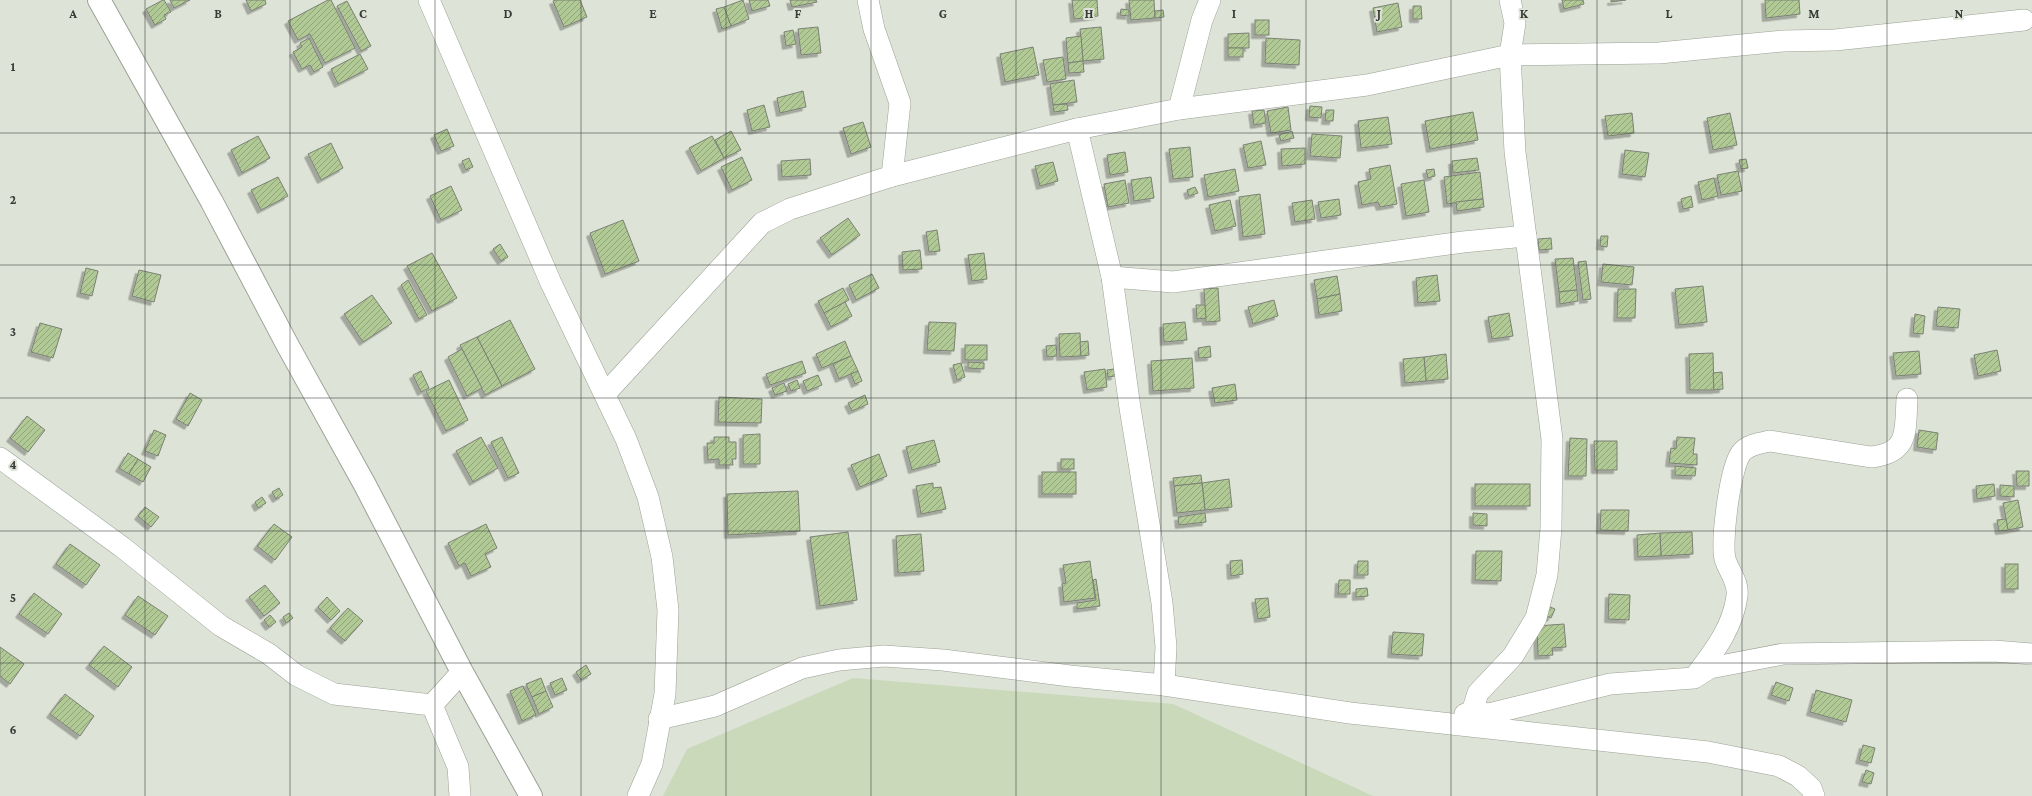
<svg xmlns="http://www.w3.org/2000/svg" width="2032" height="796" viewBox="0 0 2032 796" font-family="'Crimson Pro',serif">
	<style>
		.grass { fill: #c9d9b9 }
		.building { fill: url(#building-hatch); stroke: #7b8175; filter: url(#shadow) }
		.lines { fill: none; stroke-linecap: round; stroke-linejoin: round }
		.minor-casing { stroke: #9ba195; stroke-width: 22 }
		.highway-casing { stroke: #9ba195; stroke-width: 24 }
		.minor { stroke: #fff; stroke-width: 21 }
		.highway { stroke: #fff; stroke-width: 22 }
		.grid { fill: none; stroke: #383b36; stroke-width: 1; stroke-opacity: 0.55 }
		.grid-label { font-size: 13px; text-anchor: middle; font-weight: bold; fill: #383b36; stroke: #dde3d6; stroke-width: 4; stroke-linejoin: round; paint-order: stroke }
	</style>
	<defs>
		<pattern id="building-hatch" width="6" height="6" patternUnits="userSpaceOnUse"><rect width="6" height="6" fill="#b0c995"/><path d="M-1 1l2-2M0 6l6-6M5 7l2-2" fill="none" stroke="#90a47a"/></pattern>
		<filter id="shadow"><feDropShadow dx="-3.5" dy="3.5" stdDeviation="0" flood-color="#0004"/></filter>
	</defs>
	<rect width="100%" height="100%" fill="#dde3d6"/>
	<!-- grass -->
	<polygon class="grass" points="853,678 1173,704 1373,796 663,796 687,749"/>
	<!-- building -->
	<g class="building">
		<polygon points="163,0 164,0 171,12 164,15 166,19 155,25 146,9"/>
		<polygon points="170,0 190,0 174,8"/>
		<polygon points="246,0 265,0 266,4 251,11"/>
		<polygon points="328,0 331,0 355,48 325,63 310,34 298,40 288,21"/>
		<polygon points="556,0 580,0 587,17 564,27 553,1"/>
		<polygon points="743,0 749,19 731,26 724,7"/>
		<polygon points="749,0 768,0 770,6 752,11"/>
		<polygon points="790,0 816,0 817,2 792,7"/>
		<polygon points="1072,0 1097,0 1098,16 1074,19"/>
		<polygon points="1129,0 1154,0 1155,18 1131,20"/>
		<polygon points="1562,0 1583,0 1584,4 1564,9"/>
		<polygon points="1611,0 1626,0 1611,2"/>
		<polygon points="1765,0 1799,0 1800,14 1766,18"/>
		<polygon points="347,1 371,46 361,51 337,6"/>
		<polygon points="1398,3 1402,27 1377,32 1373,8"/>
		<polygon points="1413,6 1421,6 1422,19 1413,19"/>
		<polygon points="724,7 731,26 722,29 716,9"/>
		<polygon points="1121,9 1129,10 1129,16 1120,15"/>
		<polygon points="1163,10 1164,17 1155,18 1155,11"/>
		<rect x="1255" y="20" width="14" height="15"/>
		<polygon points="818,27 821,53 801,55 798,29"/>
		<polygon points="1101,27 1104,59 1083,61 1080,29"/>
		<polygon points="793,30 796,44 786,46 784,32"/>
		<polygon points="1249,33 1249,48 1228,48 1228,34"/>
		<polygon points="1081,36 1083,61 1068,63 1066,38"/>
		<polygon points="309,38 323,67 314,72 310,65 302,69 293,52 302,47 300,43"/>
		<polygon points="1266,38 1300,40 1299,65 1265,63"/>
		<polygon points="1033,47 1039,75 1005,82 1000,54"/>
		<rect x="1228" y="48" width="15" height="9"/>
		<polygon points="360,54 368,69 338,84 331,69"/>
		<polygon points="1063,57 1066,79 1047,82 1043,60"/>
		<polygon points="1083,61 1084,72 1069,73 1068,63"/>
		<polygon points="1074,80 1077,102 1053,105 1050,84"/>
		<polygon points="803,91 806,107 780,113 777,98"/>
		<polygon points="1067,104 1068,110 1054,112 1053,105"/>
		<polygon points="764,105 770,127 752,131 747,110"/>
		<polygon points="1310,106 1322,107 1321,118 1309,117"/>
		<polygon points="1288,107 1291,130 1271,133 1267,111"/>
		<polygon points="1264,110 1266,123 1254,125 1252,111"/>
		<polygon points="1326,110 1334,110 1333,121 1325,121"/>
		<polygon points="1473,112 1478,140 1430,149 1425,121"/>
		<polygon points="1632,113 1634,133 1608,136 1605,116"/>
		<polygon points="1730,113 1737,145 1713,150 1707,118"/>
		<polygon points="1388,117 1392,144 1361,148 1358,121"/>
		<polygon points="863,122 871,147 851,154 843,128"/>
		<polygon points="447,129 454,146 441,151 434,135"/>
		<polygon points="731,131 741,150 724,158 715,140"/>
		<polygon points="1292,131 1294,138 1281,141 1279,135"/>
		<polygon points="1312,134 1342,136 1340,158 1310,156"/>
		<polygon points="258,136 270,158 242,173 231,150"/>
		<polygon points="712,136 724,158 701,171 689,148"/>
		<polygon points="1261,141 1266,165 1248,168 1243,145"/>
		<polygon points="331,143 343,168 321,180 308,154"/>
		<polygon points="1190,147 1193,177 1173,179 1169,149"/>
		<polygon points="1305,148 1305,164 1282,166 1281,149"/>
		<polygon points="1625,150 1649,153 1645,177 1622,174"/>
		<polygon points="1125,152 1128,172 1110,175 1107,155"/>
		<polygon points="742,157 752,180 732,190 721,167"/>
		<polygon points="469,158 473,167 466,170 462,161"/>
		<polygon points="1477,158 1479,170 1453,173 1452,161"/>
		<polygon points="810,159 811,175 782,177 781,161"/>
		<polygon points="1746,159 1748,168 1741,169 1739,160"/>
		<polygon points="1053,162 1058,181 1040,186 1035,166"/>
		<polygon points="1390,165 1397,204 1380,207 1378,202 1362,205 1358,182 1371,179 1369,169"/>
		<polygon points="1235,169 1239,191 1208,197 1204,175"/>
		<polygon points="1434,169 1435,176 1428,178 1426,170"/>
		<polygon points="1738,171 1742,191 1721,195 1717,175"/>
		<polygon points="1480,172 1483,199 1447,204 1444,177"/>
		<polygon points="278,177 288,196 261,210 251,190"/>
		<polygon points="1151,177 1154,198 1134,201 1131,180"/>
		<polygon points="1714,178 1718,196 1702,200 1698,182"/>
		<polygon points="1125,180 1129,203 1108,207 1104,184"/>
		<polygon points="1424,180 1429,212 1406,216 1401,184"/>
		<polygon points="451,186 462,210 441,220 430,196"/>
		<polygon points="1195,187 1198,193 1189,196 1187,190"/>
		<polygon points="1260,194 1265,234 1243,237 1239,197"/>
		<polygon points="1691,196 1693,207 1683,209 1681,199"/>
		<polygon points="1339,199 1341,215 1321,218 1318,202"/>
		<polygon points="1483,199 1484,207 1457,211 1456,202"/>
		<polygon points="1230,200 1236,226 1215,231 1209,205"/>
		<polygon points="1312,200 1315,219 1295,222 1292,203"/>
		<polygon points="848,218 860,235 832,255 820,238"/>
		<polygon points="623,220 639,261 605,274 590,233"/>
		<polygon points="937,230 940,251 929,252 926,232"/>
		<polygon points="1601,236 1608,236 1607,247 1600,246"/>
		<polygon points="1551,238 1552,249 1539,250 1538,239"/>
		<polygon points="500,244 508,257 501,261 493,249"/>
		<polygon points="920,250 922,269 903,270 902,252"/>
		<polygon points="432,253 457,298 432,311 407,266"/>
		<polygon points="984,253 987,279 972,281 968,255"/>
		<polygon points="1573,258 1577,290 1559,292 1555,259"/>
		<polygon points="1586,261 1591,299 1583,300 1578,262"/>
		<polygon points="1603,264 1634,267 1632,285 1601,282"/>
		<polygon points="86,268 98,271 92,296 80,293"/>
		<polygon points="139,270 161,275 154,302 132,296"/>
		<polygon points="872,274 879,288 856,300 849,285"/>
		<polygon points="1437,275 1440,301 1418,303 1416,278"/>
		<polygon points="1337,276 1340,294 1317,299 1314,280"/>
		<polygon points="408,280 427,315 419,319 401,285"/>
		<polygon points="1703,286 1707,322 1679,325 1675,289"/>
		<polygon points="843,288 849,300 824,313 818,301"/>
		<polygon points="1218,288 1220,321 1206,322 1204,289"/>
		<polygon points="1618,289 1636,289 1635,318 1617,318"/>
		<polygon points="1577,290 1578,301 1560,304 1559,292"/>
		<polygon points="1340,294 1342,311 1319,315 1317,299"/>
		<polygon points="372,295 392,323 363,342 344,314"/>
		<polygon points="1274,300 1278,316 1253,324 1248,307"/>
		<polygon points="845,302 852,316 831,327 824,313"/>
		<polygon points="1196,305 1205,305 1206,318 1197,319"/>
		<polygon points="1938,307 1960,309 1958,328 1936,326"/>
		<polygon points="1509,313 1513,336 1492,339 1488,317"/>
		<polygon points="1915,314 1925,316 1923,334 1913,333"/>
		<polygon points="510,320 535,369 502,386 477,337"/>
		<polygon points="929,322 956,323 954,351 927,350"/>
		<polygon points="1185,322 1187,340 1164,342 1163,324"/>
		<polygon points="40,323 62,329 53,358 31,352"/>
		<polygon points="1080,333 1081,356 1060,357 1059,334"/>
		<polygon points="477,337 502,386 485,395 460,345"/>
		<polygon points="845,341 851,356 822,368 816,354"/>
		<polygon points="1088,341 1089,355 1081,356 1080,342"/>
		<rect x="965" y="345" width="22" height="15"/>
		<polygon points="1056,345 1057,356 1047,357 1046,346"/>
		<polygon points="1210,346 1211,357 1199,358 1198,348"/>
		<polygon points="462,349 482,388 467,396 448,357"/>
		<polygon points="1997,350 2001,371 1978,376 1974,355"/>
		<polygon points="1919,351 1921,374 1896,376 1893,353"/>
		<polygon points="1713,353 1714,390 1690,390 1689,354"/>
		<polygon points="1446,354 1448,379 1426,381 1424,357"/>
		<polygon points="851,356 858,371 839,379 833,364"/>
		<polygon points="1424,357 1426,381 1405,383 1403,359"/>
		<polygon points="1192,358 1194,388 1153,391 1151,361"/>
		<polygon points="802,361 806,373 770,385 766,374"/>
		<polygon points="968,362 984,363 984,369 968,368"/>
		<polygon points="961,363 965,377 957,380 953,365"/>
		<polygon points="1105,369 1107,387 1087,390 1084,372"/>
		<polygon points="1114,369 1115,376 1108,377 1107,370"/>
		<polygon points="421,371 429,388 421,392 413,375"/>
		<polygon points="858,371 862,381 855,384 851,374"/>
		<polygon points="1722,372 1723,389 1714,390 1713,373"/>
		<polygon points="818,375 822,385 807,391 803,381"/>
		<polygon points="449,380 468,420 446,431 426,391"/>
		<polygon points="797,380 800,388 791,391 788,384"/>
		<polygon points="784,383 787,391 775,395 772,388"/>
		<polygon points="1235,384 1237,400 1215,403 1212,388"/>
		<polygon points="190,393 202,400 188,426 176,419"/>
		<polygon points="865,395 868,404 852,411 848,403"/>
		<polygon points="719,397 762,399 761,423 718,422"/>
		<polygon points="27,416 45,430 28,452 10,438"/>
		<polygon points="154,430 166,435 158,456 145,451"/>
		<polygon points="1919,430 1938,433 1936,450 1917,447"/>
		<polygon points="760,434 760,464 743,464 743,435"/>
		<polygon points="481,437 498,468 473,482 456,451"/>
		<polygon points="502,437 519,473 508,478 491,442"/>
		<polygon points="714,437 729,437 729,442 736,442 736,459 732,459 733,465 719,465 719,459 708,460 707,443 714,443"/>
		<polygon points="1677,437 1695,438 1693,454 1697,454 1697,465 1669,463 1671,448 1676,449"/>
		<polygon points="1570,438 1587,439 1586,476 1568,476"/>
		<polygon points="934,440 940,462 912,470 906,447"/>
		<polygon points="1594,441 1617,441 1617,470 1595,470"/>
		<polygon points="128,453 138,459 129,474 119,468"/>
		<polygon points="879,454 887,476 860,487 851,465"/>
		<polygon points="138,459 151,467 143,482 129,474"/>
		<rect x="1061" y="459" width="13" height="10"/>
		<polygon points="1675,466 1696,468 1695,476 1675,475"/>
		<polygon points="2016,471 2029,471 2029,486 2017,486"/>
		<rect x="1042" y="472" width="34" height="22"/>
		<polygon points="1201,475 1202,483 1174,486 1173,478"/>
		<polygon points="1229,479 1232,507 1205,510 1202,483"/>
		<polygon points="933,483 933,488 941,487 946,509 921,514 916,486"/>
		<polygon points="1202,483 1205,510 1177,513 1174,486"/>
		<rect x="1475" y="484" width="55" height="22"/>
		<polygon points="1994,484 1995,496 1977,499 1976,486"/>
		<polygon points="2000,485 2014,486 2014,497 2000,496"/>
		<polygon points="279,488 283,495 276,499 272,492"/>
		<polygon points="798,491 800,531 728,535 727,494"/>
		<polygon points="262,497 266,503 258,508 255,502"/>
		<polygon points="2018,500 2023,527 2008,530 2003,503"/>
		<polygon points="145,507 159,517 151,527 138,516"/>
		<polygon points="1601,510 1629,510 1628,531 1600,530"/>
		<polygon points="1205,513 1206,522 1179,525 1178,517"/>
		<polygon points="1473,513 1487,514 1487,526 1473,525"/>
		<polygon points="2006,519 2008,530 1999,531 1997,520"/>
		<polygon points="274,524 292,537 275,560 257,546"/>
		<polygon points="486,524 497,548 485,554 491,567 471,576 465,563 459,566 448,543"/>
		<polygon points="848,532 857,600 820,606 810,537"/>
		<polygon points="1692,532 1693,554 1661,556 1660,533"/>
		<polygon points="1660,533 1661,556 1638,557 1637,535"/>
		<polygon points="921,534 924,571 898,573 896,536"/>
		<polygon points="70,544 100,565 86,585 56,564"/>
		<polygon points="1476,551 1502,551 1501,581 1475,580"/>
		<polygon points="1242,560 1243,574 1231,576 1230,561"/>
		<polygon points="1090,561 1095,598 1064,602 1062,584 1066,583 1063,565"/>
		<polygon points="1358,561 1368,561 1368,575 1357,575"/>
		<rect x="2005" y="564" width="13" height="25"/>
		<polygon points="1096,579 1100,606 1077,609 1077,603 1096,600 1093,580"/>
		<polygon points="1339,580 1350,580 1350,594 1338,594"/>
		<polygon points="265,585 280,603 264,616 249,597"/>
		<polygon points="1367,588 1368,596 1356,597 1356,589"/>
		<polygon points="34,593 62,614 48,634 19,614"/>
		<polygon points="1609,594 1630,595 1629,620 1608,619"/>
		<polygon points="138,596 168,616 155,635 125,615"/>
		<polygon points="327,597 340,611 331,620 318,607"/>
		<polygon points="1268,598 1270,617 1258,619 1255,599"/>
		<polygon points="1548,606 1555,609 1551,618 1545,615"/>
		<polygon points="348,608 363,621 345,641 330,628"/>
		<polygon points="289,613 293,618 286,623 283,617"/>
		<polygon points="270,615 276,622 269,627 264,620"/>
		<polygon points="1564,624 1566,647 1552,648 1553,655 1538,656 1537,626"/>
		<polygon points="1393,632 1424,634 1422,656 1391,654"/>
		<polygon points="104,646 132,667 118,687 89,665"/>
		<polygon points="0,647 24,664 10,684 0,676"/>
		<polygon points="586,665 591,674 581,680 576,672"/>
		<polygon points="541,678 546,691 532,697 526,684"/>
		<polygon points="562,678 567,690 555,695 550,683"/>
		<polygon points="1776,682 1793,688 1789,701 1771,695"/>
		<polygon points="523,686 536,715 522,721 510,691"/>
		<polygon points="1816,690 1852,700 1846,722 1810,712"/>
		<polygon points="546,691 553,707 539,714 532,697"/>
		<polygon points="65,694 94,716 80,736 50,714"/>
		<polygon points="1863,745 1875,748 1871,763 1859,760"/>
		<polygon points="1866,770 1874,773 1871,784 1862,782"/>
	</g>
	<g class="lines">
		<defs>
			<g id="minor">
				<polyline points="429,0 551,283 626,439 648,497 662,557 668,610 665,694 652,764 638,796"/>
				<polyline points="1179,109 1202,20 1210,0"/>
				<polyline points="1077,129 1112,277 1130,408 1162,603 1166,647 1164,685"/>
				<polyline points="892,176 1077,129 1179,109 1367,85 1510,55 1659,53 1783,41 1835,40 2024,20"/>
				<polyline points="1112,277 1173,282 1463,242 1526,236"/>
				<polyline points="605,394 762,223 790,209 892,176 900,103 874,29 868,0"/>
				<polyline points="0,458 122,547 221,626 269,654 296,675 334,694 432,705 462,672"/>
				<path d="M1697 674C1715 650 1733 627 1737 596 1739 582 1729 572 1725 559 1721 541 1730 465 1742 452 1749 444 1761 443 1770 441L1871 457C1910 453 1905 430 1907 399"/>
				<polyline points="432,705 458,767 460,796"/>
				<polyline points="1472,712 1478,693 1513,656 1536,618 1547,575 1551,528 1552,439 1515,152 1510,55 1515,23 1510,0"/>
				<polyline points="1465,714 1472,712 1489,714 1610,684 1694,678 1710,668 1783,654 1994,651 2032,654"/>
				<polyline points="659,719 715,706 802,668 839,660 884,656 943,660 1070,676 1164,685 1350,713 1708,752 1779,766 1798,776 1811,788 1814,796"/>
			</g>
			<polyline id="highway" points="99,0 212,202 288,346 365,485 462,672 531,796"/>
		</defs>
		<!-- minor casing -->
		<use href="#minor" class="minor-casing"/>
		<!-- highway casing -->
		<use href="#highway" class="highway-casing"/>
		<!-- minor -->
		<use href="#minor" class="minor"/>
		<!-- highway -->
		<use href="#highway" class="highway"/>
	</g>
	<!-- grid -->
	<path class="grid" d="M145 0V796M290 0V796M435 0V796M581 0V796M726 0V796M871 0V796M1016 0V796M1161 0V796M1306 0V796M1451 0V796M1597 0V796M1742 0V796M1887 0V796M0 133H2032M0 265H2032M0 398H2032M0 531H2032M0 663H2032"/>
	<g class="grid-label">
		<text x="73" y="18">A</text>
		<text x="218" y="18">B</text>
		<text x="363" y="18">C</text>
		<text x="508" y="18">D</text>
		<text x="653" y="18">E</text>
		<text x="798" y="18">F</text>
		<text x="943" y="18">G</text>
		<text x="1089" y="18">H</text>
		<text x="1234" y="18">I</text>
		<text x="1379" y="18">J</text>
		<text x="1524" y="18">K</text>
		<text x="1669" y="18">L</text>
		<text x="1814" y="18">M</text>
		<text x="1959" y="18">N</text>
		<text x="13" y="71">1</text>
		<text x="13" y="204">2</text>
		<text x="13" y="336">3</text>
		<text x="13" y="469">4</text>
		<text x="13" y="602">5</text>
		<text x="13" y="734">6</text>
	</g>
</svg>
